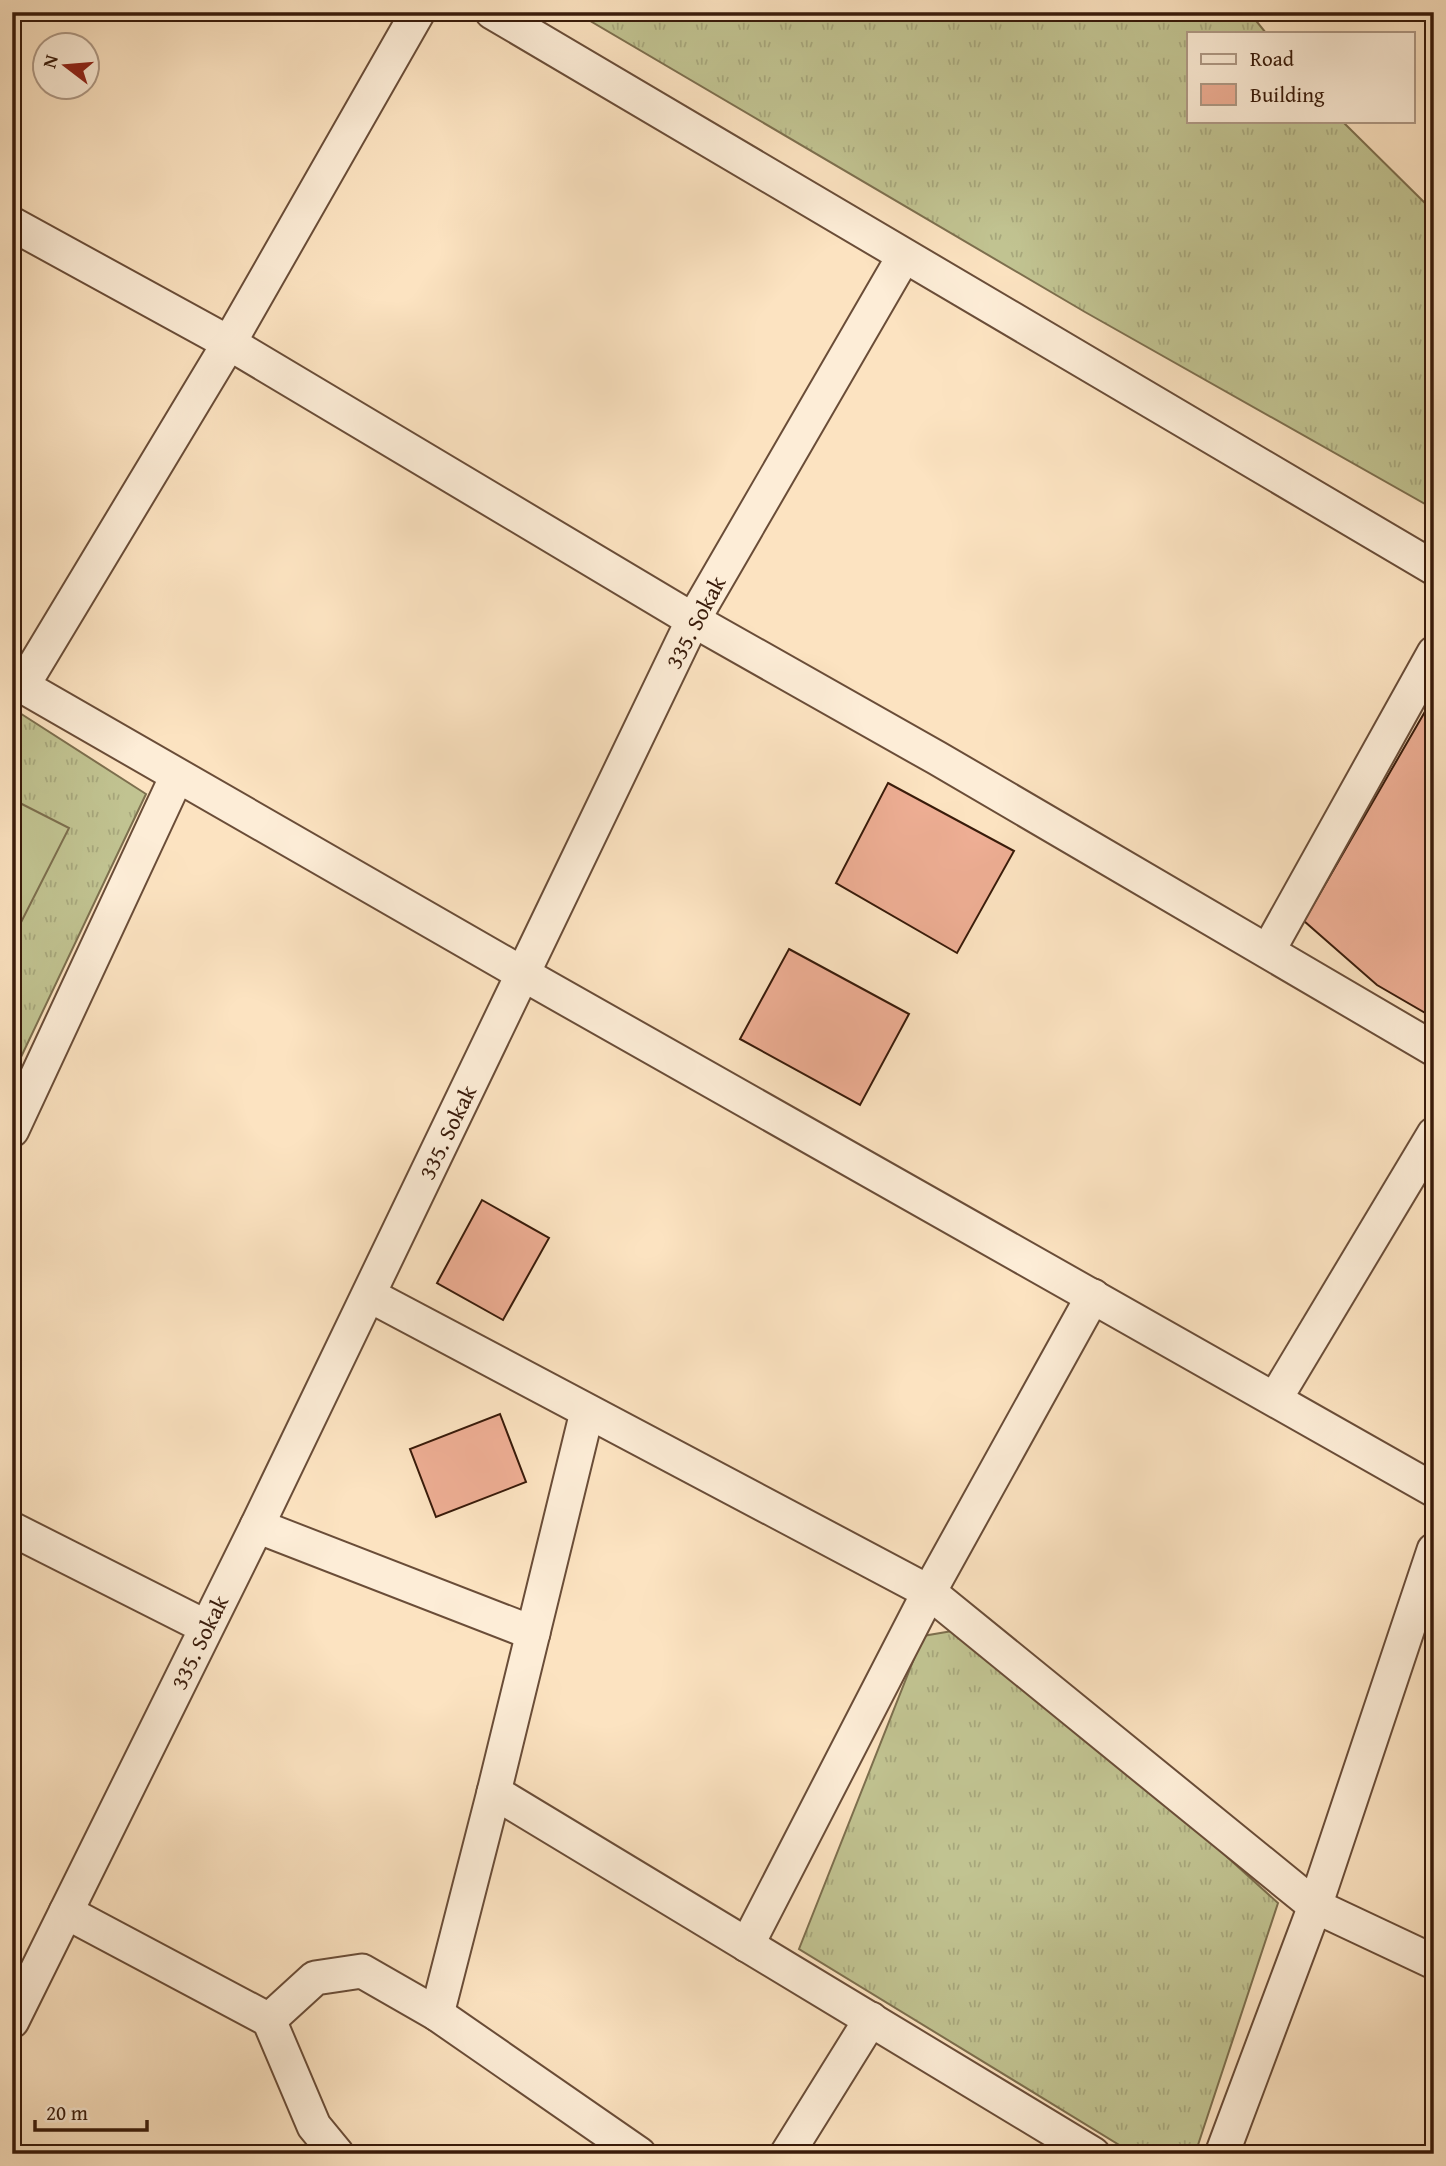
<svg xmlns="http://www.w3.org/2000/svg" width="1446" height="2166" viewBox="0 0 1446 2166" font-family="'Gentium Book Plus',serif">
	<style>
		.grass { fill: url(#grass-tufts); stroke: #7d6f4e; stroke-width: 2 }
		.garden { fill: #c1c391; stroke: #7d6f4e; stroke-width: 2 }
		.building { fill: #eeae94; stroke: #391b0a; stroke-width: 2 }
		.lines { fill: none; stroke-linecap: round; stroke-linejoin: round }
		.minor-casing { stroke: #6a4d38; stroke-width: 37 }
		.minor { stroke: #fdedd7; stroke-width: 33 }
		.labels { text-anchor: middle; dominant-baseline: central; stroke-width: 6; stroke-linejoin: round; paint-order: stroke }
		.street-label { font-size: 23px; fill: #391b0a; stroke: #fdedd7 }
	</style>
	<defs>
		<pattern id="grass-tufts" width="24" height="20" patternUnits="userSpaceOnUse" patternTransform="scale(1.75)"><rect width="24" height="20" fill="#c1c391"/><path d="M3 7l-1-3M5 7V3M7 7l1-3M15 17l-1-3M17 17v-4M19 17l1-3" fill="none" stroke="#a7a77c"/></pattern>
	</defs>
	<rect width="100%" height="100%" fill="#fce3c1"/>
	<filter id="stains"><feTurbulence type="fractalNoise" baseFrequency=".00286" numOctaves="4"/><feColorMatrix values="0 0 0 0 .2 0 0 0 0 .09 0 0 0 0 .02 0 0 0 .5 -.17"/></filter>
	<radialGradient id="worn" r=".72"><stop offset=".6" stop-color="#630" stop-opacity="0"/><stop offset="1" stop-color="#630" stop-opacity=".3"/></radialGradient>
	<!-- grass -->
	<g class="grass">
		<polygon points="575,12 1249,12 1266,33 1189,33 1189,121 1342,121 1434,212 1434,509 1085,312"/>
		<polygon points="12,708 146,794 12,1076"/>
		<polygon points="958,1630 991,1643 1278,1903 1195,2154 1134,2154 799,1949 923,1636"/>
	</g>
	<!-- garden -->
	<polygon class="garden" points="12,799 69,828 12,940"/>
	<!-- building -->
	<g class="building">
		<polygon points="1434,696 1434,1018 1377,985 1304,921"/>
		<polygon points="888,783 1014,851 957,953 836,883"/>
		<polygon points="789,949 909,1014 860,1105 740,1039"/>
		<polygon points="482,1200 549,1238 503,1320 437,1283"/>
		<polygon points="500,1414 526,1482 436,1517 410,1449"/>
	</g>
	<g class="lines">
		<defs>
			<g id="minor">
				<polyline points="492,12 1434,568"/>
				<polyline points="12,224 229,343 693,620 937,758 1434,1049"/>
				<polyline points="12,680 523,974 1434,1490"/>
				<polyline points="23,685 229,343 418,12"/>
				<polyline points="1268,951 1434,653"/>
				<polyline points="12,1130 177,776"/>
				<polyline points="369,1295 929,1592 1315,1906 1434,1962"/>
				<polyline points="1275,1399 1434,1134"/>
				<polyline points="257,1526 533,1633"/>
				<polyline points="12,1529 206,1627"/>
				<polyline points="494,1792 1093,2154"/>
				<polyline points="66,1912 269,2020 314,2126 337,2154"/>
				<polyline points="747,1945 929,1592 1093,1296"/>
				<polyline points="437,2014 494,1792 587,1412"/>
				<polyline points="269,2020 315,1978 362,1971 437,2014 639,2154"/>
				<polyline points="12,2021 257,1526 693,620 904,256"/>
				<polyline points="787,2154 871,2019"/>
				<polyline points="1222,2154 1315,1906 1434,1550"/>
			</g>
		</defs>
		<!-- minor casing -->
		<use href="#minor" class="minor-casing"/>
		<!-- minor -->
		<use href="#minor" class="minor"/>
	</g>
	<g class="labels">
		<!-- street labels -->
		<g class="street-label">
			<text transform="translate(695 622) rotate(-62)">335. Sokak</text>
			<text transform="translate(447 1132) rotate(-64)">335. Sokak</text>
			<text transform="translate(199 1642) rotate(-64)">335. Sokak</text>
		</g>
	</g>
	<!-- margin -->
	<rect width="1446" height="2166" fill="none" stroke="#fce3c1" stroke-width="42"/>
	<rect x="14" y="14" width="1418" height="2138" fill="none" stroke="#391b0a" stroke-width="3.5"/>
	<rect x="21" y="21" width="1404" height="2124" fill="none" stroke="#391b0a" stroke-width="2"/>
	<!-- legend -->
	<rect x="1187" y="32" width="228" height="91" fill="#fdedd7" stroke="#af9985" stroke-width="2"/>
	<rect x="1201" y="54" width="35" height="10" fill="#fdedd7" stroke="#af9985" stroke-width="2"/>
	<text x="1250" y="66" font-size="21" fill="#391b0a">Road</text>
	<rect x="1201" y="84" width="35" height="21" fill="#eeae94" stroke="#af9985" stroke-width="2"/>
	<text x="1250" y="102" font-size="21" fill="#391b0a">Building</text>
	<!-- north arrow -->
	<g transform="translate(66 66) rotate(286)"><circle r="33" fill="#fdedd7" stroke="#af9985" stroke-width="2"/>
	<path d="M0-5L12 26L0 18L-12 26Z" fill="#8f2418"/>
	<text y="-10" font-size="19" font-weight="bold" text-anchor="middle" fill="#391b0a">N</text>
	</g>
	<!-- scale -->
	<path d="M35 2120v10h112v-10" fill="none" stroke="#391b0a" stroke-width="3.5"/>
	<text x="46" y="2120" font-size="21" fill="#391b0a" stroke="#fdedd7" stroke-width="5" paint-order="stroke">20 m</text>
	<rect width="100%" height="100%" filter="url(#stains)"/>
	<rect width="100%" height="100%" fill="url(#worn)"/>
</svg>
